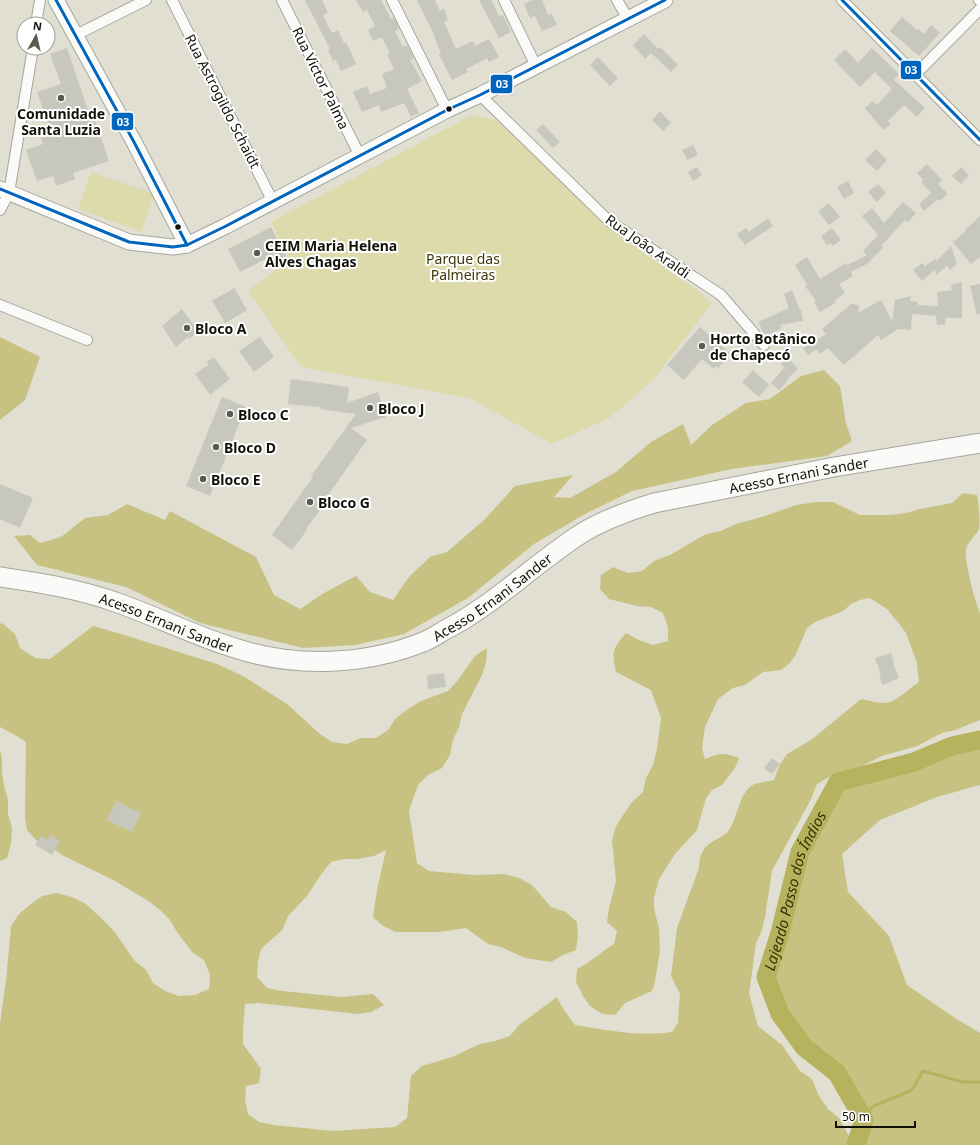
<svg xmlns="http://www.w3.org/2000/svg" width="980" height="1145" viewBox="0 0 980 1145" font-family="'Noto Sans',sans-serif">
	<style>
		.green { fill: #dddbac }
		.forest { fill: #c7c281 }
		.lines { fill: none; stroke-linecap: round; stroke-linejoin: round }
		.stream { stroke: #b6b25e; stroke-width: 3 }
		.river { stroke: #b6b25e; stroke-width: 19 }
		.building { fill: #c8c7bd }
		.street-casing { stroke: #a6a69c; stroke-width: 12 }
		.secondary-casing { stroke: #a6a69c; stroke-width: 17 }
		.highway-casing { stroke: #a6a69c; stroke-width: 21 }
		.street { stroke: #fafaf8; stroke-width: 10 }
		.secondary { stroke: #fafaf8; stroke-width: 15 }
		.highway { stroke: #fafaf8; stroke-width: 19 }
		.bus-1-casing { stroke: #fff; stroke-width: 6 }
		.bus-1 { stroke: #0065bd; stroke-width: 3 }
		.poi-dot { fill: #5a5a4f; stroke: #fff; stroke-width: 1.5 }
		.bus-dot { fill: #121209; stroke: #fff; stroke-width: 1.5 }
		.labels { text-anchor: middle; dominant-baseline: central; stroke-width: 4; stroke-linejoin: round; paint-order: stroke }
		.street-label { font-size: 14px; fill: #121209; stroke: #fff }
		.poi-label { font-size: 14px; font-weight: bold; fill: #121209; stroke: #fff; text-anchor: start }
		.park-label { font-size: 14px; fill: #3b3809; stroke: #fff }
		.water-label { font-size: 15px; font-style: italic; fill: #373404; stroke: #fff }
		.line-badge { stroke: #fff; stroke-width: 1.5 }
		.badge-label { font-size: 11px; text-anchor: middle; font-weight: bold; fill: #fff }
	</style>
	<rect width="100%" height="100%" fill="#e0dfd2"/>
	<!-- green -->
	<g class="green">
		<polygon points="472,115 496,120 612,230 698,291 712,303 653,380 611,417 552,444 469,398 301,367 248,291 289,259 271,222"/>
		<polygon points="91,172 155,194 141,232 78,209"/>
	</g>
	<!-- forest -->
	<g class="forest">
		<polygon points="0,337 40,357 25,400 0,420"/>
		<polygon points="824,370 840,386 846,423 852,441 827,456 732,469 632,491 585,514 534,544 468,598 404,634 355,645 303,648 200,623 126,587 37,565 14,536 30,535 40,543 61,537 85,518 108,515 127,504 165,520 170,511 256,557 274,595 300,609 324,593 356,576 370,592 393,600 409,577 430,557 447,552 484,520 515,486 573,475 554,497 570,498 616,472 651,442 683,424 691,445 712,425 746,403 770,399 801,376"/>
		<path d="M963 493 977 495C979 504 980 521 979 529 976 536 967 542 966 550 964 560 975 602 980 613V720L955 730 942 733 917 746 882 756 854 770 838 772 817 784 811 799 772 871 765 917 762 930 756 943 749 994 758 1026 782 1045 800 1071 812 1079 819 1096 828 1109 839 1118 854 1145H0V1023L6 981 11 926 19 914 31 904 42 896 57 893 72 897 86 904 101 918 114 931 134 960 146 970 153 983 165 991 179 996 195 995 209 989 210 975 204 960 193 953 177 932 170 920 161 911 150 902 115 881 62 855 49 846 36 840 27 830 25 817 26 742 15 735 0 727V624L2 623 15 634 20 648 35 658 50 659 93 626 121 634 217 664 243 676 287 704 320 734 332 742 347 744 361 738H376L388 730 396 718 408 709 421 701 448 691 458 680 475 656 487 648 486 662 482 675 462 714 459 727 453 740 450 755 442 768 428 775 418 785 409 811 417 863 429 871 474 875 504 874 519 878 532 885 551 907 566 912 577 922 578 936 576 950 563 955 551 962 525 958 501 947 488 944 466 928 439 932H396L383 926 373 917 377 890 386 850 374 856 358 859H344L331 862 322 873 307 896 288 916 282 930 261 949 258 962 257 977 267 988 282 991 342 997 373 994 384 1005 371 1012 358 1014 258 1003 245 1004 243 1031V1044L261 1069 259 1083 246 1086 245 1100 248 1114 259 1122 274 1125 333 1131 395 1127 407 1118 411 1076 422 1066 452 1057 480 1044 495 1041 510 1036 519 1025 557 997 562 1007 575 1025C606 1030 641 1037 672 1032L678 1023 679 1004 680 994 671 976 677 928 699 868C699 857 702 848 712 842 718 838 725 836 729 830 738 816 738 797 751 786 756 782 768 782 774 780L780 764 787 754 811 740 861 699C867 700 878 703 883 703 896 703 908 689 919 682L917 663 906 633 900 625 887 609 870 598 860 600 851 604 843 611 815 622 807 628 795 656 789 664 781 670 763 672 745 685 733 688 718 699 705 727 702 748 705 759C720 753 722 752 739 758L735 768 722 785 712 790 706 798 697 830 675 854 659 879 654 898V908L659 929 660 951 655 981 652 991 625 1003 615 1015 602 1014 590 1006 583 996 576 982 577 969C591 962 601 952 614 944L617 931 607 922 609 908 616 881 612 840 616 826 632 802 643 792 646 778 653 765 657 749 661 718 651 690 616 672C611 652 613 648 626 633L639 640 653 645 668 641V627L663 613 651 607 637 606 609 599 600 589 601 575 613 567 628 573 642 571 654 561 670 555 706 534 721 531 736 524 765 516 796 505 817 502H833L860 515H891L906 513 920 509 952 503Z"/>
		<polygon points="980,740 980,785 937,797 880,820 842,854 848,892 889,936 907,985 955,1018 980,1033 980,1145 856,1145 864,1120 837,1073 804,1047 780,1014 766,977 780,933 800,852 838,782 914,762 952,746"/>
		<polygon points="0,750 2,758 2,772 4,786 8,800 8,814 12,828 11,844 7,858 0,861"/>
	</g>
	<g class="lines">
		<!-- stream -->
		<polyline class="stream" points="864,1120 872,1107 912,1090 923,1071 963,1082 980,1082"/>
		<!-- river -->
		<path class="river" id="s1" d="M856 1145 864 1120 837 1073 804 1047 780 1014 766 977 780 933 800 852 838 782 914 762 952 746 980 740"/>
	</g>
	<!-- building -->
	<g class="building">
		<polygon points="305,0 322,0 328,13 323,15 332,33 338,30 344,43 346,42 356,64 341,71 336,60 333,61 328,50 330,49"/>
		<polygon points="356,0 381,0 391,19 394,18 399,29 395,31 403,47 407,45 414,58 410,60 422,81 407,89 419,113 411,117 404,103 381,112 379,105 362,112 353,92 367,86 370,94 387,88 382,74 394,69 387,54 390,53 382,37 373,41 368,30 375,26 367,10 363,12"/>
		<polygon points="417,0 435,0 440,11 444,9 448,20 444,22 456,49 473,41 475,46 489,39 499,57 489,62 487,58 466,69 468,72 452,80 439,55 441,54 433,33"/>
		<polygon points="479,0 491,0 499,16 503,15 511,32 499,38"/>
		<polygon points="533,0 542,0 548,15 551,13 557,25 542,31 535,16 530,18 524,4"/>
		<polygon points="902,17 917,30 918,29 924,34 931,25 940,33 919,56 890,31"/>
		<polygon points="644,34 658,49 660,47 678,65 671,72 651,53 645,59 633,45"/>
		<polygon points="67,48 90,116 93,115 109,161 73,173 75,179 56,186 53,176 37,181 26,150 43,144 39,132 50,129 37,92 61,84 50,54"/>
		<polygon points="872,48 899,74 894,80 925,108 917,117 904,105 888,121 891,124 883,130 865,108 873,101 877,105 892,89 875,72 860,87 834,60 845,49 858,63"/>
		<polygon points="598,57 618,78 610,86 590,65"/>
		<polygon points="660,111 671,123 663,131 652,120"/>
		<polygon points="543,124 560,142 553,148 536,130"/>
		<polygon points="693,145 698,155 687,160 682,150"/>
		<polygon points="876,149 887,160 877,171 865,160"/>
		<polygon points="927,164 942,180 938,184 948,194 940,201 938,199 924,211 919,204 931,193 921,182 923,180 917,173"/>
		<polygon points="697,167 702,175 693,181 688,172"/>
		<polygon points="961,167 969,175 961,184 952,176"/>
		<polygon points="848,181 854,193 844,199 837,187"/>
		<polygon points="878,184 886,193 877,202 868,192"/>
		<polygon points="903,202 916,213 908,222 905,220 881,246 883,248 867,264 851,272 853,276 839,284 845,293 834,301 837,302 820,312 814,302 816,301 805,286 807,285 795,265 807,257 820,279 846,263 847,265 867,255 863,251 878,235 862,216 872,208 884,223"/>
		<polygon points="829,203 840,217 829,225 818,211"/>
		<polygon points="980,216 980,257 971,264 953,242 966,231 965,230"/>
		<polygon points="768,218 773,226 745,245 737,234 746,228 749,232"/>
		<polygon points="271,227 287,258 271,266 268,258 240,272 228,249"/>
		<polygon points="832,228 841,240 832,246 831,243 827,245 821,236"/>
		<polygon points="951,246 957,264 950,270 947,266 936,275 935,269 922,281 913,270 922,263 925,266 935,259 936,261"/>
		<polygon points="962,282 962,318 945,318 946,324 937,325 936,316 912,314 911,330 898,329 881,340 878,335 844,365 828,348 820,354 817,349 808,355 803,348 826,334 822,329 851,304 859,305 858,313 881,300 892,321 895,300 911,296 910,301 918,302 918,305 938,306 937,292 952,290 951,285"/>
		<polygon points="980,284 980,314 977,315 970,286"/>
		<polygon points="234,288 247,310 225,323 212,301"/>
		<polygon points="792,290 800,310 801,309 803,321 780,325 781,329 765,336 758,322 789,308 784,294"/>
		<polygon points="182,309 199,332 189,339 188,337 176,347 162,326"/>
		<polygon points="700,327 731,354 718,368 716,366 714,369 702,359 684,380 667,365"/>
		<polygon points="260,337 274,357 254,372 239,351"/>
		<polygon points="214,357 230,379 210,395 195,374 208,365 207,362"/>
		<polygon points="788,358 798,369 788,378 789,379 779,390 771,383 784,368 781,364"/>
		<polygon points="753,370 769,385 759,397 742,382"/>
		<polygon points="291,379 349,387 347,403 378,392 386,417 351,428 367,440 326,498 328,499 306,529 307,530 292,550 272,535 313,477 311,476 356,414 320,409 321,407 288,404"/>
		<polygon points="222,397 246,407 210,496 186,486"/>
		<polygon points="0,484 33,498 20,528 0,519"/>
		<polygon points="891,653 894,662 893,663 899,678 883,685 879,676 881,675 875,658"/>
		<polygon points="444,673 446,687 428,689 427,675"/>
		<polygon points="772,758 780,764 772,774 764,768"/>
		<polygon points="116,801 141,813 132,832 107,820"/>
		<polygon points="51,835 60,841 52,855 35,845 41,836 48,840"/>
	</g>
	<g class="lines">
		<defs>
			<g id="street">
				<polyline points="172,0 273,202"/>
				<polyline points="282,0 360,156"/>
				<polyline points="392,0 447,110"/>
				<polyline points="504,0 536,66"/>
				<polyline points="617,0 628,19"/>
				<polyline points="842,0 980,140"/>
				<polyline points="979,0 980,1"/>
				<polyline points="36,24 40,0"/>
				<polyline points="76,35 146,0"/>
				<polyline points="916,74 980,9"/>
				<polyline points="480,95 609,221 721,295 764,345"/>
				<polyline points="0,210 9,193 33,48"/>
				<polyline points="0,305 87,340"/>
			</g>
			<g id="secondary">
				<polyline points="56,0 134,142 187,245"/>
				<polyline points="0,189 129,242 173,247 187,245 226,226 447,110 480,95 665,0"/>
			</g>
			<g id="highway">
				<path id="s2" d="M0 577C40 583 80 589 118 603 158 617 197 637 238 649 297 668 366 665 423 642 431 639 438 634 445 630 495 604 533 565 579 535 602 520 628 511 654 503L834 467 980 443"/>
			</g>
		</defs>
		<!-- street casing -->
		<use href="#street" class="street-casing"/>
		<!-- secondary casing -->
		<use href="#secondary" class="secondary-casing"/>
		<!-- highway casing -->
		<use href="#highway" class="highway-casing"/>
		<!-- street -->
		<use href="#street" class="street"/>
		<!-- secondary -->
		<use href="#secondary" class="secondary"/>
		<!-- highway -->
		<use href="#highway" class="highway"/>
		<defs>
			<g id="bus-1">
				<polyline points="56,0 134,142 187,245"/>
				<polyline points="842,0 980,140"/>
				<polyline points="0,189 129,242 173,247 187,245 226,226 447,110 480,95 665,0"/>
			</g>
		</defs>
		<!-- bus-1 casing -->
		<use href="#bus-1" class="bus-1-casing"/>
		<!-- bus-1 -->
		<use href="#bus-1" class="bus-1"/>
	</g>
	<!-- markers -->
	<g class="poi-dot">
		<circle cx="61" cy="98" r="4"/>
		<circle cx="257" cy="253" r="4"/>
		<circle cx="187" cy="328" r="4"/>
		<circle cx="702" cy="346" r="4"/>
		<circle cx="370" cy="408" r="4"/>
		<circle cx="230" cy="414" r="4"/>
		<circle cx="216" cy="447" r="4"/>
		<circle cx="203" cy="479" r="4"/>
		<circle cx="310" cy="502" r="4"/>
	</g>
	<g class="bus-dot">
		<circle cx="449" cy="109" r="3.5"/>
		<circle cx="178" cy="227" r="3.5"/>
	</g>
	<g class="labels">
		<!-- street labels -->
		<g class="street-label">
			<text transform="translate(321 78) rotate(64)">Rua Victor Palma</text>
			<text transform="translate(223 101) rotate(63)">Rua Astrogildo Schaidt</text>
			<text transform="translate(648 246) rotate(35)">Rua João Araldi</text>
			<text stroke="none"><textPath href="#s2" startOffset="857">Acesso Ernani Sander</textPath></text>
			<text stroke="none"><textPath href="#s2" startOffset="521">Acesso Ernani Sander</textPath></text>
			<text stroke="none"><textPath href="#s2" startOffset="173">Acesso Ernani Sander</textPath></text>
		</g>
		<!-- poi labels -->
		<g class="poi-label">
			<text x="61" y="113" text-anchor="middle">Comunidade<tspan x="61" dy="16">Santa Luzia</tspan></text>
			<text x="265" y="245">CEIM Maria Helena<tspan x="265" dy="16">Alves Chagas</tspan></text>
			<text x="195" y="328">Bloco A</text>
			<text x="710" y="338">Horto Botânico<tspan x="710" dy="16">de Chapecó</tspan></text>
			<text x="378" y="408">Bloco J</text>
			<text x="238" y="414">Bloco C</text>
			<text x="224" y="447">Bloco D</text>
			<text x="211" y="479">Bloco E</text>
			<text x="318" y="502">Bloco G</text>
		</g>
		<!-- park labels -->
		<g class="park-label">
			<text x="463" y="258">Parque das<tspan x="463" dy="16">Palmeiras</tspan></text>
		</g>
		<!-- water labels -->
		<g class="water-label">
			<text stroke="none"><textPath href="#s1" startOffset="294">Lajeado Passo dos Índios</textPath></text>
		</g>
	</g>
	<g class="line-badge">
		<rect x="900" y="60" width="22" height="20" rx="4" fill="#0065bd"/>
		<rect x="490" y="74" width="23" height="20" rx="4" fill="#0065bd"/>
		<rect x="111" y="112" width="23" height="19" rx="4" fill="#0065bd"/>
	</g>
	<g class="badge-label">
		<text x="911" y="74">03</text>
		<text x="502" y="88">03</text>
		<text x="123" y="126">03</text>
	</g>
	<!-- north arrow -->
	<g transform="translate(36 36) rotate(8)"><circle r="19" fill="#ffffff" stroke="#a0a09d"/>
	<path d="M0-3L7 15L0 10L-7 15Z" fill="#5a5a4f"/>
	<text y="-6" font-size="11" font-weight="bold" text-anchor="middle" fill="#121209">N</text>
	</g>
	<!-- scale -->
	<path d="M836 1121v6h79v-6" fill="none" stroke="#121209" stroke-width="2"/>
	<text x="842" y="1121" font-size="12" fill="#121209" stroke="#ffffff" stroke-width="3" paint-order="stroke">50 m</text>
</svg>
